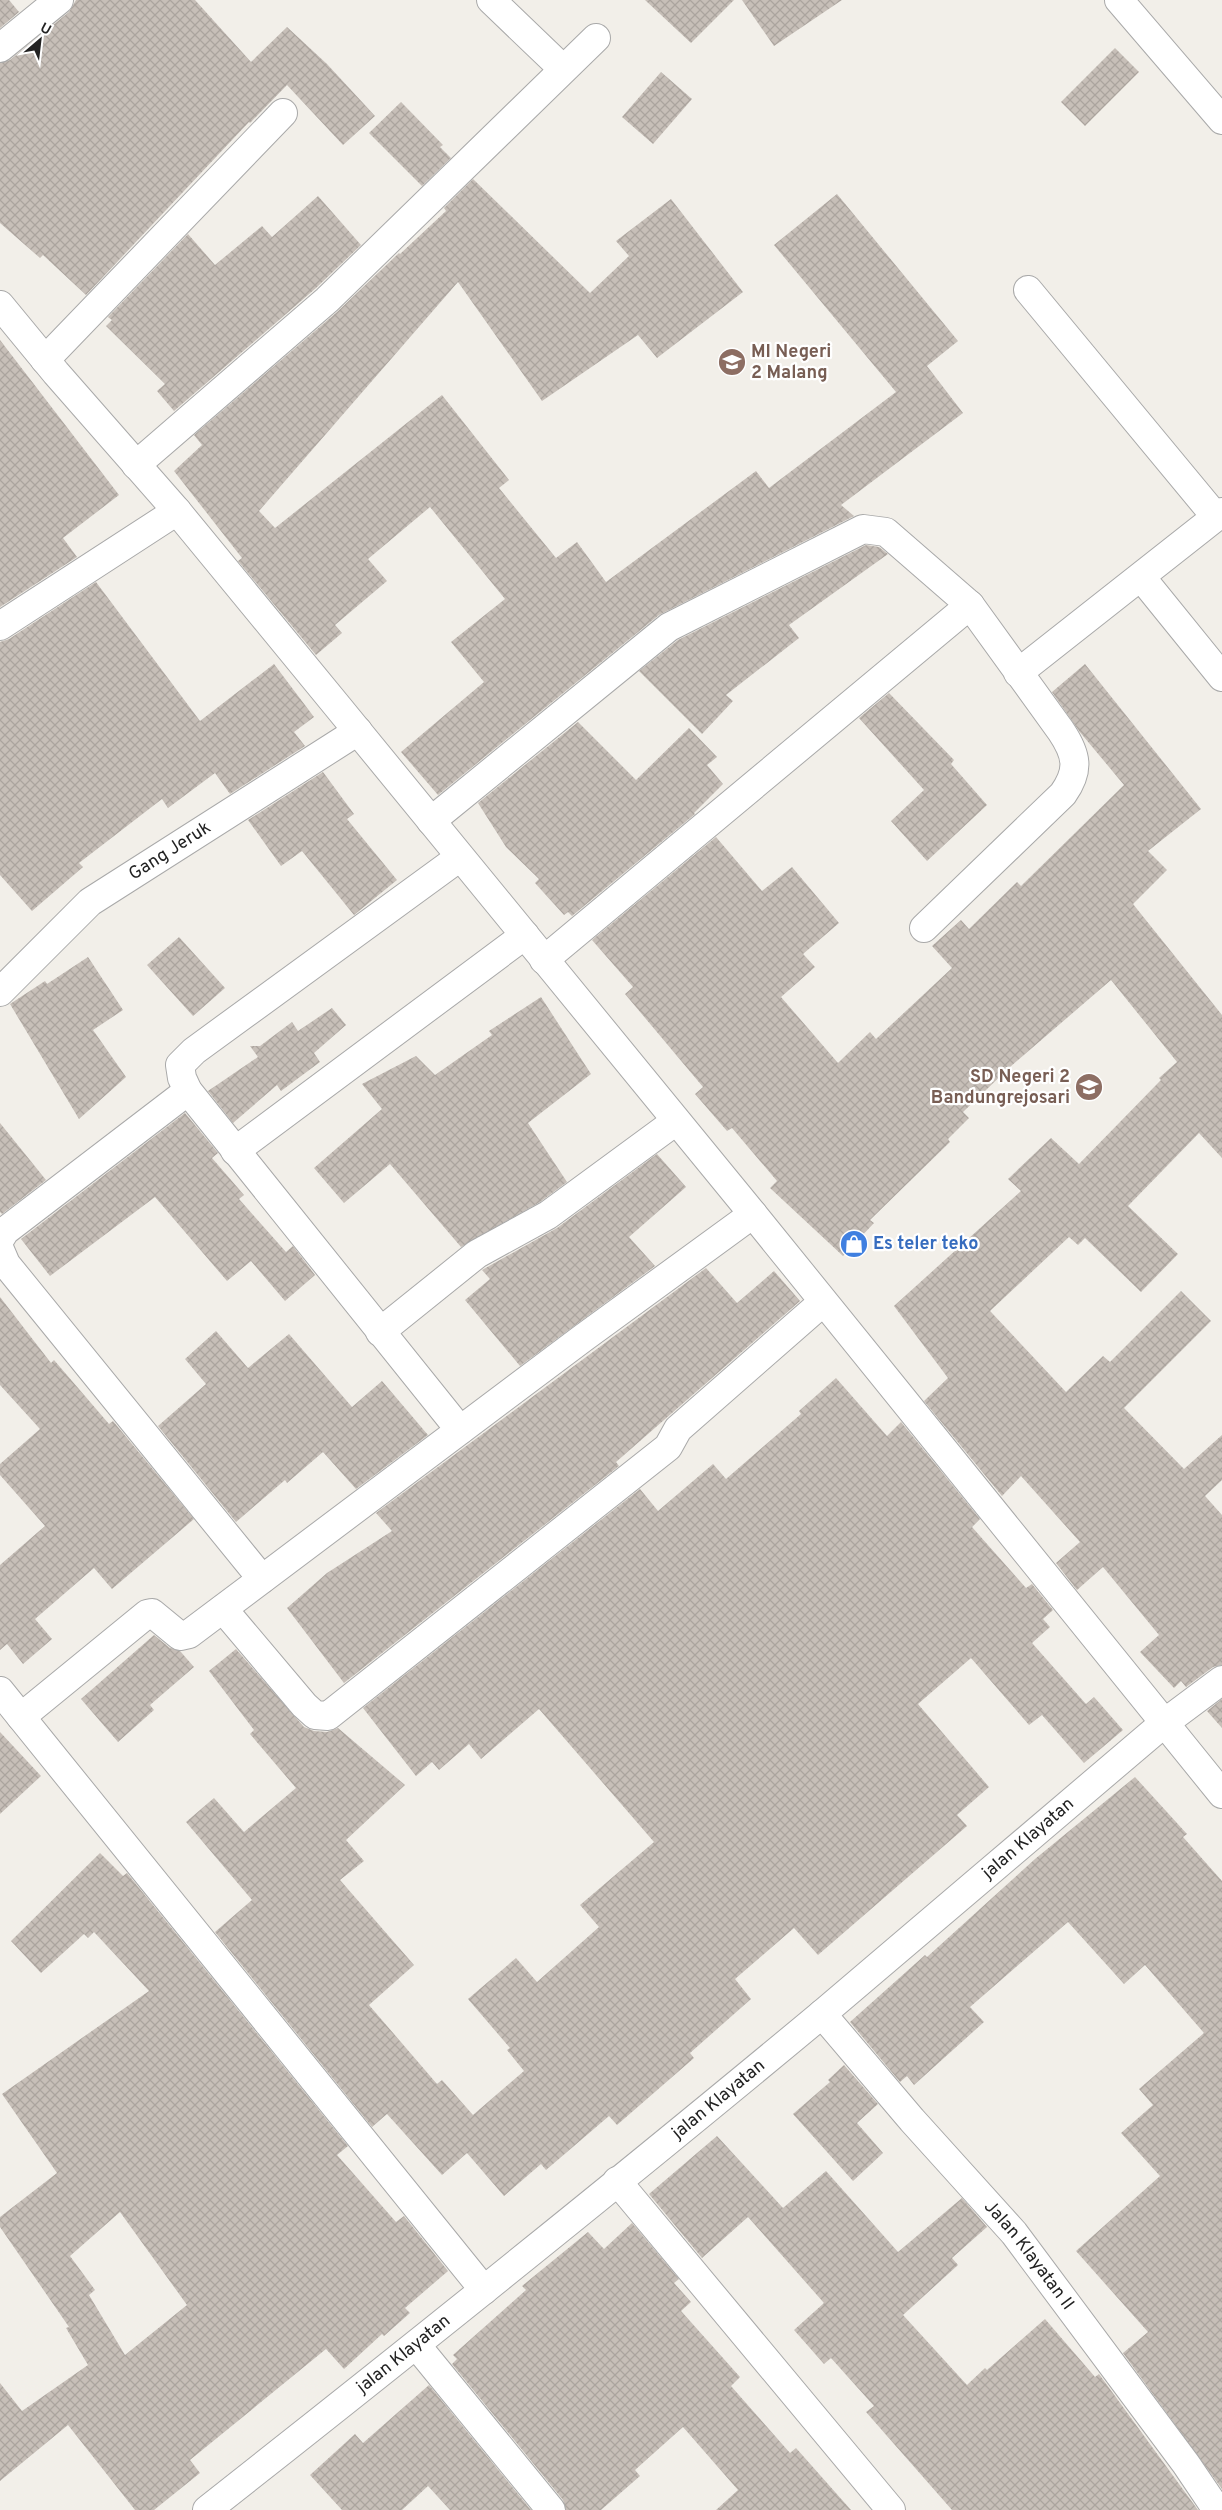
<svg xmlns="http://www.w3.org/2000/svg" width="1222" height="2510" viewBox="0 0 1222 2510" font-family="Overpass,sans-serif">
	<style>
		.building { fill: url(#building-cross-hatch); fill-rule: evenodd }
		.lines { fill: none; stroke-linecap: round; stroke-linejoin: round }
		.minor-casing { stroke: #a9a9a9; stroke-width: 30 }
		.minor { stroke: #fff; stroke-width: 28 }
		.labels { text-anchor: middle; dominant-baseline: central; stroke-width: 4.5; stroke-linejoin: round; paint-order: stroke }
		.education-label { font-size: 18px; font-weight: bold; fill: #785e54; stroke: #fff; text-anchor: start }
		.street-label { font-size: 18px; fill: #222; stroke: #fff }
		.shop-label { font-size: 18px; font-weight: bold; fill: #366cbe; stroke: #fff; text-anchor: start }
	</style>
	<defs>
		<pattern id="building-cross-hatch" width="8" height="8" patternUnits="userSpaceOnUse" patternTransform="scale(1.25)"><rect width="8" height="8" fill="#c7bfb8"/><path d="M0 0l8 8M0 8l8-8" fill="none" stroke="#aba49e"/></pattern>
	</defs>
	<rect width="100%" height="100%" fill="#f2efe9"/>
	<!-- building -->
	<g class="building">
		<polygon points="0,0 9,0 19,12 0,28"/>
		<polygon points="76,0 195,0 251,62 287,27 327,64 375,116 343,145 287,85 250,123 249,122 86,295 43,255 40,258 0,223 0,63 10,60 69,12"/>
		<polygon points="645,0 734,0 691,43"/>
		<polygon points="742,0 842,0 774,46"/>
		<polygon points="1115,48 1139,72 1085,126 1061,102"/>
		<polygon points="661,72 692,99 653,144 622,117"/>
		<polygon points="401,102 443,145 440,147 451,158 422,186 369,133"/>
		<polygon points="473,179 590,293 629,256 616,241 671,199 743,292 657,358 638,335 542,401 458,282 259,511 275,528 442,395 509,480 499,488 556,558 577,542 606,582 756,471 769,488 896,392 774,245 837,194 958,341 927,366 963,413 841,505 854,516 659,615 438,795 401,752 484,682 451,642 505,599 430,507 368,559 387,581 335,625 342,633 316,655 238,561 242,558 174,471 202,445 194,435 337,312 399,253 400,254 446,211 444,208"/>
		<polygon points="318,196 361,245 316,288 174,411 157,391 165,384 106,326 112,320 108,317 188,234 215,265 262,226 272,237"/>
		<polygon points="0,340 119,495 63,538 77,557 0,607"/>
		<polygon points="866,545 879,547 888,554 789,625 799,638 726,695 733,701 702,734 639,671 678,640"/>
		<polygon points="96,582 200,721 274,664 314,717 294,732 305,746 230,794 215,773 168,808 162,799 79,863 83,867 32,911 0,875 0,642 9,639"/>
		<polygon points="1085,664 1201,809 1148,851 1167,870 1133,904 1222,1015 1222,1158 1199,1133 1128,1206 1178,1254 1141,1292 1085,1238 1078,1245 1069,1237 990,1311 1066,1392 1103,1356 1110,1362 1181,1291 1211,1321 1124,1408 1184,1469 1222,1435 1222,1480 1205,1496 1222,1515 1222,1665 1213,1667 1186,1687 1181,1681 1174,1688 1140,1652 1159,1635 1103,1567 1077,1590 1056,1563 1080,1542 1021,1476 1002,1496 924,1401 948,1378 894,1306 1021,1191 1008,1179 1051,1138 1079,1164 1161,1080 1159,1078 1177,1062 1111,980 1010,1067 963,1112 969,1118 948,1139 950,1142 870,1220 874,1223 843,1256 770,1188 777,1181 732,1128 727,1131 695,1094 703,1087 625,994 633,987 592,940 716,837 762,891 792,867 839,923 803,954 815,967 781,997 838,1063 870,1032 876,1039 952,968 932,946 961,920 969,929 1017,882 1021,886 1124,785 1079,731 1052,692"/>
		<polygon points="889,693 954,760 951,764 987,805 927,861 891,821 924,790 859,718"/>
		<polygon points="578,722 636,780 689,728 717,757 707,765 723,784 694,813 695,814 572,916 568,912 564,915 535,883 539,879 506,847 478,803"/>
		<polygon points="323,772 354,814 347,819 397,880 354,915 302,851 281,866 248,820"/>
		<polygon points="179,937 225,988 193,1016 147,965"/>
		<polygon points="88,957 123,1010 93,1030 126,1077 79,1119 10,1004 45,981 47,984"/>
		<polygon points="541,997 591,1074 528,1123 567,1182 540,1202 461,1247 390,1164 344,1203 314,1168 382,1109 362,1084 416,1056 435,1075 492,1035 489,1031"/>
		<polygon points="332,1008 346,1025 314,1053 320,1062 281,1091 277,1085 233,1123 208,1091 258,1057 250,1046 260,1046 292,1022 298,1031"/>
		<polygon points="185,1113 218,1153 212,1158 244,1195 239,1199 286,1252 293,1246 315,1275 285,1301 251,1261 227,1281 155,1197 50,1276 21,1239"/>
		<polygon points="0,1123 46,1180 2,1214 0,1212"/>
		<polygon points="657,1154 686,1187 629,1237 655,1266 520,1366 465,1300 490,1279 482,1270 557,1228"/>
		<polygon points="706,1268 737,1303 774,1271 800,1301 616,1462 619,1466 344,1683 287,1608 327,1573 392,1531 376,1513"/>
		<polygon points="0,1297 51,1363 54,1360 109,1424 113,1421 194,1519 112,1589 94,1568 35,1619 52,1639 23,1664 7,1644 0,1650 0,1565 45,1526 0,1475 0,1464 40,1429 0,1385"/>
		<polygon points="216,1331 248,1368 289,1334 352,1407 382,1381 428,1435 356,1489 323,1452 287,1483 285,1480 236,1522 158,1426 206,1384 185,1359"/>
		<polygon points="836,1378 887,1436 901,1422 980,1519 972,1527 1026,1588 1032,1584 1053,1610 1043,1619 1050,1627 1032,1643 1086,1704 1094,1697 1123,1730 1084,1763 1042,1715 1029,1725 971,1658 918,1704 989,1787 957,1815 967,1826 818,1955 794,1928 735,1979 751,1999 690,2053 694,2058 617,2125 609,2116 546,2170 541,2164 504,2196 467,2153 442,2175 387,2114 372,2127 215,1932 252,1900 186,1822 214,1798 244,1832 296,1788 250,1734 254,1730 209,1671 236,1649 304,1727 314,1731 327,1732 338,1728 405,1785 346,1840 364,1861 340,1880 414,1965 369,2005 437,2084 442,2080 473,2115 524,2071 507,2050 510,2048 468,1999 516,1958 537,1982 599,1927 580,1905 654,1842 539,1709 481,1759 469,1744 439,1770 432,1762 416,1776 363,1708 640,1489 658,1511 713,1464 726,1479 801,1414 799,1411"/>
		<polygon points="154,1635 170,1648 180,1651 194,1667 150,1705 154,1710 118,1742 81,1699"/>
		<polygon points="1222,1699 1222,1728 1207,1711"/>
		<polygon points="0,1732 41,1776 0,1814"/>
		<polygon points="1135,1777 1187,1834 1183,1837 1222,1881 1222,2489 1123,2353 1148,2332 1076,2251 1160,2176 1121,2133 1153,2105 1139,2089 1204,2033 1145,1965 1124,1984 1068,1922 970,2007 984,2022 914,2085 907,2076 900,2082 850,2022 925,1955 927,1957 1035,1859"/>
		<path d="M100 1853 123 1876 127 1873 348 2146 337 2155 396 2222 404 2216 448 2271 405 2308 410 2313 384 2336 382 2334 344 2369 326 2349 190 2460 200 2473 154 2510H135L68 2425 0 2481V2383L22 2411 88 2365 66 2328 69 2327 0 2227V2217L57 2173 2 2094 149 1991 94 1932 88 1938 84 1934 41 1973 11 1941ZM120 2212 187 2305 125 2355 89 2295 95 2290 70 2256Z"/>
		<polygon points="844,2065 878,2104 857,2123 883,2153 853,2181 793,2114 830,2082 828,2080"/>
		<polygon points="717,2136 783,2208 826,2171 898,2252 962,2198 987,2227 952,2258 958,2265 903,2315 967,2385 985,2368 987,2370 1045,2319 1095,2377 1099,2374 1198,2510 952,2510 866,2412 874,2406 831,2358 824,2364 794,2330 824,2303 748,2217 702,2258 649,2194"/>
		<polygon points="632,2223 679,2279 674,2283 691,2302 681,2311 740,2377 731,2386 790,2453 796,2448 851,2510 716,2510 738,2490 683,2427 635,2470 640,2476 601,2510 566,2510 563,2500 452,2364 457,2359 453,2355 526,2290 522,2286 588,2232 604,2249"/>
		<polygon points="429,2385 531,2510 450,2510 428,2486 402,2510 342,2510 310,2475 355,2434 363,2443"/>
	</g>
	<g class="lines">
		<defs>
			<g id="minor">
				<polyline points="491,0 563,69"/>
				<polyline points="1119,0 1222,120"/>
				<polyline points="0,48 59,0"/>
				<polyline points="1028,290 1216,517 1222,512"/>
				<polyline points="0,305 56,373 177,511 338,707 753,1214 1222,1794"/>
				<polyline points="45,360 283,113"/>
				<polyline points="136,465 327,300 596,38"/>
				<polyline points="1141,577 1222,677"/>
				<polyline points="0,626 177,511"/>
				<polyline points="1018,673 1216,517"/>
				<polyline points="431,821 669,627 863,529 886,532 970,605"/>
				<polyline points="460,857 194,1051 180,1065 182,1078 188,1091 460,1430"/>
				<path d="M544 960 970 605 1061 731C1077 755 1080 770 1063 794L924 928"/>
				<path id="s1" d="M0 992 90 902 358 731"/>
				<polyline points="235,1151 525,935"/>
				<polyline points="0,1239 5,1231 188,1091"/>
				<polyline points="0,1250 6,1264 262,1579"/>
				<polyline points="380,1332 477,1254 548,1215 676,1121"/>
				<polyline points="223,1609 304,1705 315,1715 328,1716 668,1447 678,1429 823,1302"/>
				<polyline points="0,1691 484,2290"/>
				<polyline points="21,1717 147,1614 152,1613 180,1636 189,1634 583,1338 753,1214"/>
				<path id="s2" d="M822 2014 912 2120 1014 2233 1186 2464 1217 2510"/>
				<polyline points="617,2181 891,2510"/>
				<polyline points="417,2346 551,2510"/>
				<path id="s3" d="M207 2510C414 2347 620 2182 822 2014 936 1918 1049 1820 1163 1724L1222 1680"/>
			</g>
		</defs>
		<!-- minor casing -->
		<use href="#minor" class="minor-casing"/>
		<!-- minor -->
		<use href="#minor" class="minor"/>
	</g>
	<!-- icons -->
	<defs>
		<symbol id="school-disc" viewBox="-11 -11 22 22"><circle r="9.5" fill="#8d6e63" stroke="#fff"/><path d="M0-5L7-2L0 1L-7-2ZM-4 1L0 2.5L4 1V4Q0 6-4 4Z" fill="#fff"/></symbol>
		<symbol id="shop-disc" viewBox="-11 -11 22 22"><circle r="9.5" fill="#3f7fe0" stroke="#fff"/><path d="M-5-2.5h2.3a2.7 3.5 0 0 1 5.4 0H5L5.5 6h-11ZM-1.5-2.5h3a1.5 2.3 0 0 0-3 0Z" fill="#fff"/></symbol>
	</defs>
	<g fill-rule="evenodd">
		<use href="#school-disc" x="716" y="346" width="32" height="32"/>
		<use href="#school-disc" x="1073" y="1071" width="32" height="32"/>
		<use href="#shop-disc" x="838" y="1228" width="32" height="32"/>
	</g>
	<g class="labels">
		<!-- education labels -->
		<g class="education-label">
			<text x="751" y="352">MI Negeri<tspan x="751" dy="21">2 Malang</tspan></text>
			<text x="1070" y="1077" text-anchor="end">SD Negeri 2<tspan x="1070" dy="21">Bandungrejosari</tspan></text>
		</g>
		<!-- street labels -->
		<g class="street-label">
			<text stroke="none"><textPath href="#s1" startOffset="222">Gang Jeruk</textPath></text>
			<text stroke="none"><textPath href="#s3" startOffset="1061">jalan Klayatan</textPath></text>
			<text stroke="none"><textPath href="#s3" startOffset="656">jalan Klayatan</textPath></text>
			<text stroke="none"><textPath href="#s2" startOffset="318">Jalan Klayatan II</textPath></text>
			<text stroke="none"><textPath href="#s3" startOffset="251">jalan Klayatan</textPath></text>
		</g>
		<!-- shop labels -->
		<g class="shop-label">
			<text x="873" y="1244">Es teler teko</text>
		</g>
	</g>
	<!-- north arrow -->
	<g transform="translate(40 40) rotate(28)" stroke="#ffffff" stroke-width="4" paint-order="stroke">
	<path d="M0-4L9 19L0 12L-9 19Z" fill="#222222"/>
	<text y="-8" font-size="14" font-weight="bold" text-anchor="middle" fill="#222222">U</text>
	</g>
</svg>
